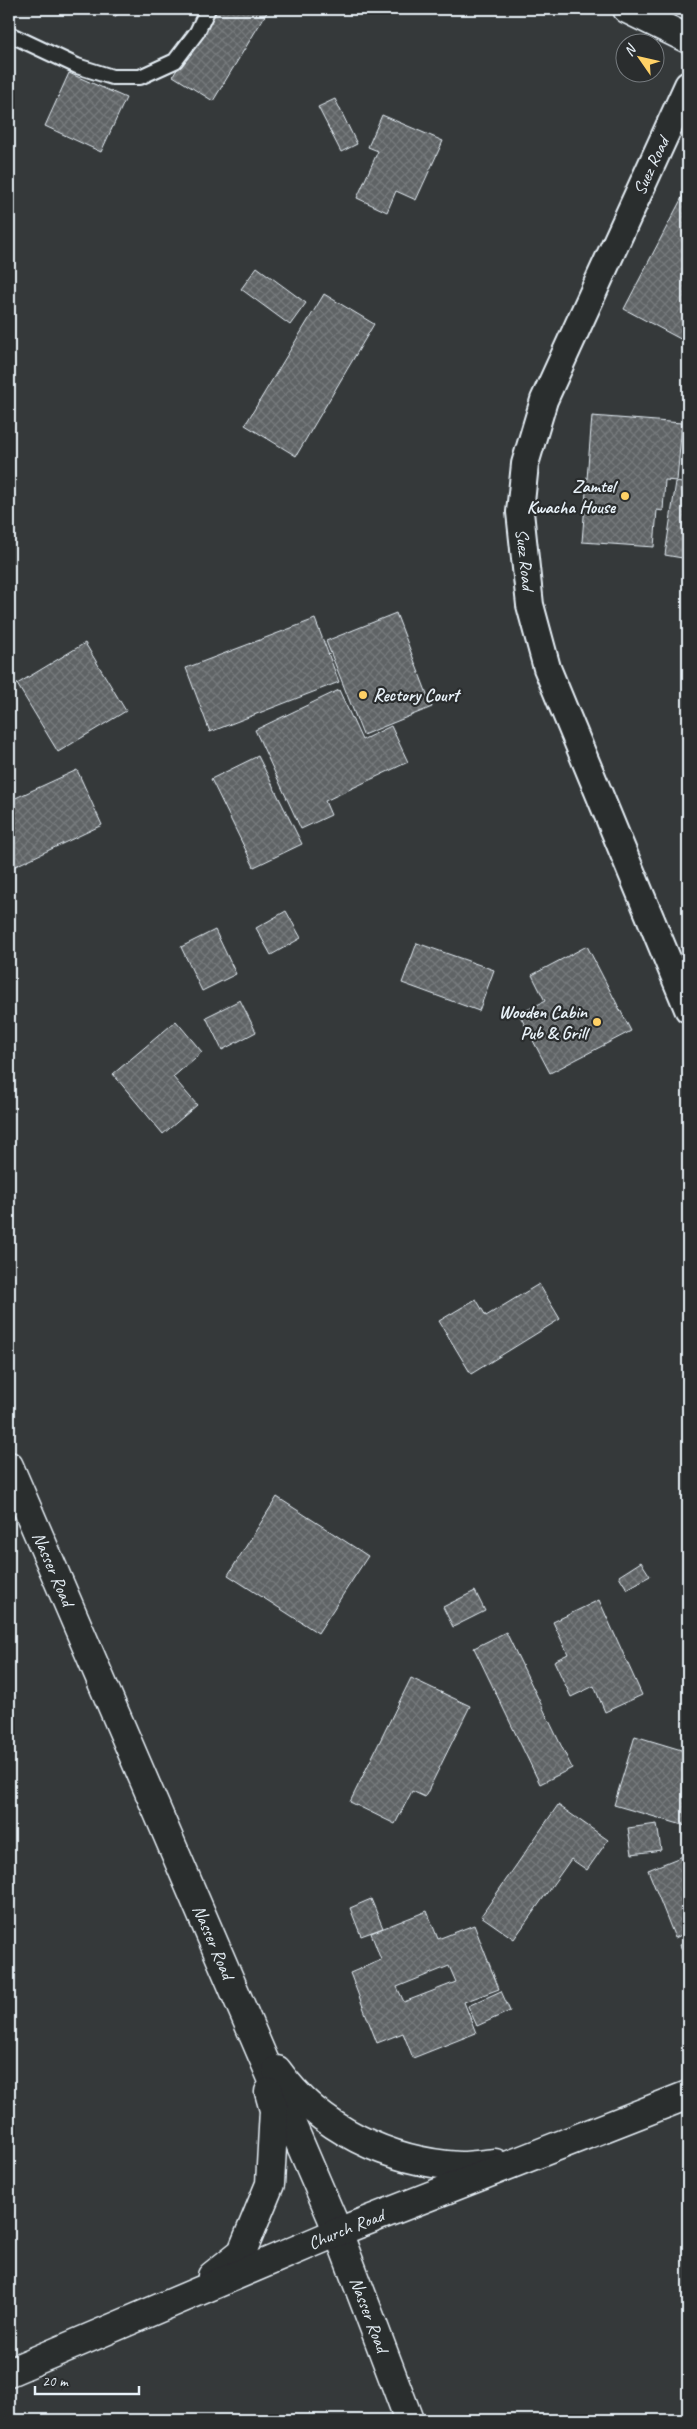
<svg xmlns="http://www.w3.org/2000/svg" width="697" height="2429" viewBox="0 0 697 2429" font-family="Caveat,sans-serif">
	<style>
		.building { fill: url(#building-cross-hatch); stroke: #e8f1f8; fill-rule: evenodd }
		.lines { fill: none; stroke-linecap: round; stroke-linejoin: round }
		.lane-casing { stroke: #e8f1f8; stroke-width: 18 }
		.street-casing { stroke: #e8f1f8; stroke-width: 30 }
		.secondary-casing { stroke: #e8f1f8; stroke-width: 31 }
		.lane { stroke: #2a2d2e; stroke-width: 14 }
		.street { stroke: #2a2d2e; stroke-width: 26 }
		.secondary { stroke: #2a2d2e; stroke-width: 28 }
		.poi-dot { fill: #ffd166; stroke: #2a2d2e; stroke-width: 2 }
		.labels { text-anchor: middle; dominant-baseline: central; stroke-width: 4.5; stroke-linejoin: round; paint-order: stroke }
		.street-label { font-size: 18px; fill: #e8f1f8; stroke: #2a2d2e }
		.poi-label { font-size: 18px; font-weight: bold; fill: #e8f1f8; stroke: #2a2d2e; text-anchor: end }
	</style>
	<defs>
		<pattern id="building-cross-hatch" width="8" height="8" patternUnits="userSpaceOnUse" patternTransform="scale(1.25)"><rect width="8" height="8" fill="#5f6365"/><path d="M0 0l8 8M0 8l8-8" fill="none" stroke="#767a7c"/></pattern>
	</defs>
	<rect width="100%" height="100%" fill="#35393a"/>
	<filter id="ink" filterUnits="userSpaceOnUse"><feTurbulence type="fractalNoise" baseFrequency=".02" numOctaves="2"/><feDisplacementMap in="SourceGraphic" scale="10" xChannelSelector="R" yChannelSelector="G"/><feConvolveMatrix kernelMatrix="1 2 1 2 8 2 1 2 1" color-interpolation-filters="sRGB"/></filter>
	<g filter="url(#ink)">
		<!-- building -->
		<g class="building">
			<polygon points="108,9 126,9 114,17"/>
			<polygon points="214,9 269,9 213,101 173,76"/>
			<polygon points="69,73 126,98 101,152 45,126"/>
			<polygon points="335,99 357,144 341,152 318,107"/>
			<polygon points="382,115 443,141 416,200 396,191 387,212 357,198 378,151 368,147"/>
			<polygon points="688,186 688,343 624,309"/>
			<polygon points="257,267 306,303 290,325 241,289"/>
			<polygon points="324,294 374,324 296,456 245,425"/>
			<polygon points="592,416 682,423 677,481 665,480 663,511 657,510 654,547 582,542"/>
			<polygon points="676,482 688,484 688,559 665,555"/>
			<polygon points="396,613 432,707 363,735 326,641"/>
			<polygon points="315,619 339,682 210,732 186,668"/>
			<polygon points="85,643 126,711 58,752 17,684"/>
			<polygon points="339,690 362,740 391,726 408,762 325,801 331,815 301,829 255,730"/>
			<polygon points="258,756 302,844 254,867 211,779"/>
			<polygon points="77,770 102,825 9,869 9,801"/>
			<polygon points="286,911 301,938 271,955 256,928"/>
			<polygon points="215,930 236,974 202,991 181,947"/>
			<polygon points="417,943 494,970 479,1011 402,983"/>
			<polygon points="587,946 631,1031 550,1073 519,1014 545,1001 532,975"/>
			<polygon points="240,1000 256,1032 222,1050 206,1017"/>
			<polygon points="176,1021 202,1052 173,1077 197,1105 163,1134 113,1074"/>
			<polygon points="539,1284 560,1319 471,1374 439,1321 476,1299 486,1316"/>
			<polygon points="277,1497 368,1556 318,1633 228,1575"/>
			<polygon points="641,1562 650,1576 627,1589 619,1576"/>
			<polygon points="475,1591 485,1611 453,1627 443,1607"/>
			<polygon points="599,1600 642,1695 605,1712 594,1686 571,1697 554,1661 568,1654 553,1622"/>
			<polygon points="506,1632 572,1768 540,1784 474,1648"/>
			<polygon points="411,1678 470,1706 425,1797 412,1791 395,1824 350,1802"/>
			<polygon points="635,1736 688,1752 688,1818 686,1826 614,1805"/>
			<polygon points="558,1805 608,1840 587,1870 571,1859 514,1939 481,1916"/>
			<polygon points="657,1824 661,1850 632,1854 628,1828"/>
			<polygon points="688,1854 688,1932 675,1938 648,1870"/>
			<polygon points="371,1899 383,1928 361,1936 350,1908"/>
			<path d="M427 1911 438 1939 474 1925 499 1989 464 2002 476 2033 413 2058 403 2033 377 2043 350 1973 381 1960 371 1933ZM449 1966 456 1982 404 2002 397 1987Z"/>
			<polygon points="688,1941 688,1963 680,1945"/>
			<polygon points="501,1991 510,2011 477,2026 468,2006"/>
		</g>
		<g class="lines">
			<defs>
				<polyline id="lane" points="9,34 77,66 112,77 140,77 175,61 197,32 208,9"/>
				<g id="street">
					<path id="s1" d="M688 85 544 400 525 464 520 512 530 605 547 668 688 1009"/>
				</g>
				<g id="secondary">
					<polyline points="627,9 688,39"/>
					<path id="s2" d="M9 1466 338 2232 409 2420"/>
					<path d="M277 2070C319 2129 389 2162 460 2166 472 2166 484 2164 495 2163"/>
					<polyline points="212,2276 242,2252 270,2184 274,2110 269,2092"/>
					<path id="s3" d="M9 2372 338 2232 688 2095"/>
				</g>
			</defs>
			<!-- lane casing -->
			<use href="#lane" class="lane-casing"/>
			<!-- street casing -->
			<use href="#street" class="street-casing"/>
			<!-- secondary casing -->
			<use href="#secondary" class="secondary-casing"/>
			<!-- lane -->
			<use href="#lane" class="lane"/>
			<!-- street -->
			<use href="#street" class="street"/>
			<!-- secondary -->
			<use href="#secondary" class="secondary"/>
		</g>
	</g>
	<!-- markers -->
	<g class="poi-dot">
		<circle cx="625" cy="496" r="5"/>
		<circle cx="363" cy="695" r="5"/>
		<circle cx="597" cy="1022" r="5"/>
	</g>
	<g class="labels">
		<!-- street labels -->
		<g class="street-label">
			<text transform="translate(651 166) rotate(-65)">Suez Road</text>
			<text stroke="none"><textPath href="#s1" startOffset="509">Suez Road</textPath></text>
			<text stroke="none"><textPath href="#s2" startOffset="112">Nasser Road</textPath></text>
			<text stroke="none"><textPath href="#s2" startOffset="518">Nasser Road</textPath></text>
			<text stroke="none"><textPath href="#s3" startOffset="366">Church Road</textPath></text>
			<text stroke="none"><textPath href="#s2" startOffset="922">Nasser Road</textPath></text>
		</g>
		<!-- poi labels -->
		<g class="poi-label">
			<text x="615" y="486">Zamtel<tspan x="615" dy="21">Kwacha House</tspan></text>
			<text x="373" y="695" text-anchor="start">Rectory Court</text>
			<text x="587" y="1012">Wooden Cabin<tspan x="587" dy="21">Pub &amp; Grill</tspan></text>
		</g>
	</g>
	<!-- margin -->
	<rect width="697" height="2429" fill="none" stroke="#2a2d2e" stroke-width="30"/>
	<rect x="15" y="15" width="667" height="2399" fill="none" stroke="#e8f1f8" stroke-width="2" filter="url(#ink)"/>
	<!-- north arrow -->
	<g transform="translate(640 58) rotate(304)"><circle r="24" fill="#2a2d2e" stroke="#767b7f"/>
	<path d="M0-4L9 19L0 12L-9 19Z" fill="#ffd166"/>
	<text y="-8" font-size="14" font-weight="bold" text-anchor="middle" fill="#e8f1f8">N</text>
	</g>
	<!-- scale -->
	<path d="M35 2386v8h104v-8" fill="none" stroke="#e8f1f8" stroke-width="2.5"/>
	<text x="42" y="2386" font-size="15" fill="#e8f1f8" stroke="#2a2d2e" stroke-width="4" paint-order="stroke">20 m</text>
</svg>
